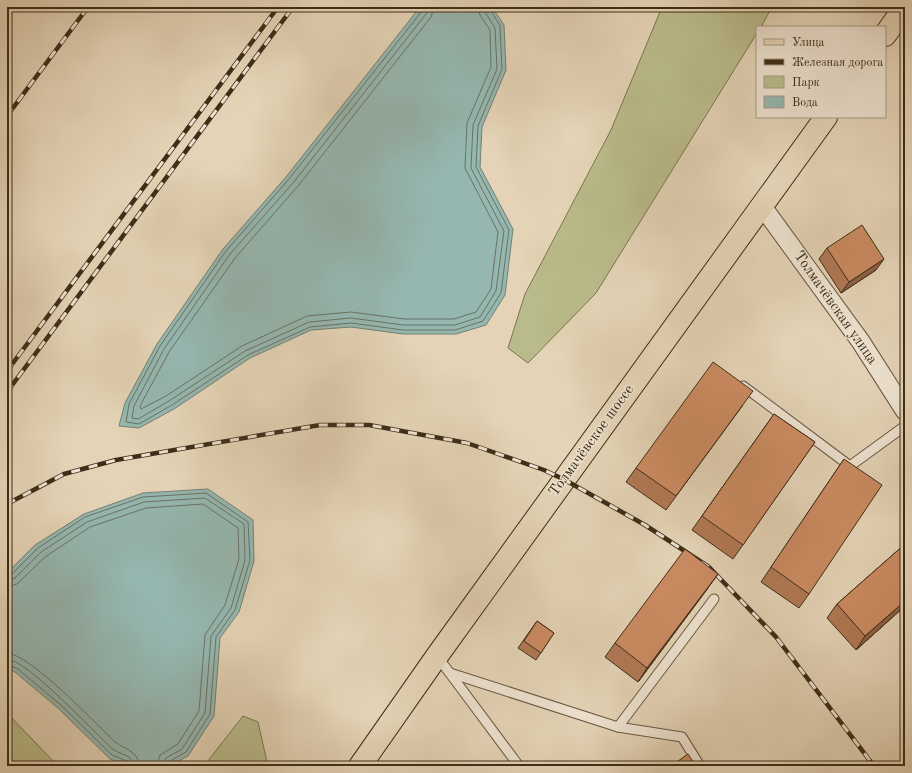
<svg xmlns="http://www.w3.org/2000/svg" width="912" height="773" viewBox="0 0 912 773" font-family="'Old Standard TT',serif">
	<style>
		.green { fill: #babb8a; stroke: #7c7451 }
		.water { fill: #95b7b0; stroke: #728073 }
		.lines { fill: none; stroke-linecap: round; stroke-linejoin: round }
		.shore { stroke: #6a7264; stroke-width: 1 }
		.service-casing { stroke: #685740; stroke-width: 11 }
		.minor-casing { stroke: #685740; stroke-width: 20 }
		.primary-casing { stroke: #3e2e18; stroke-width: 24 }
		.service { stroke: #ede2d0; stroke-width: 9 }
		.minor { stroke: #ede2d0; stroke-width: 18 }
		.primary { stroke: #e4d3b6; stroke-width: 22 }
		.rail-casing { stroke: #3e2e18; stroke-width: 4.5 }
		.rail { stroke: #ede2d0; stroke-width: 3; stroke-dasharray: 9; stroke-linecap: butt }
		.wall { fill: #af7854; stroke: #3e2e18 }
		.shaded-wall { fill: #8e6145; stroke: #3e2e18 }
		.building { fill: #cb8b62; stroke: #3e2e18 }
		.labels { text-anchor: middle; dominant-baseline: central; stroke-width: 3; stroke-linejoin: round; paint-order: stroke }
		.street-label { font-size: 15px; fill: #3e2e18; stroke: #ede2d0 }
	</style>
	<rect width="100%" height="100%" fill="#e4d3b6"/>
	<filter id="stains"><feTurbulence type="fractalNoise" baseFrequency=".005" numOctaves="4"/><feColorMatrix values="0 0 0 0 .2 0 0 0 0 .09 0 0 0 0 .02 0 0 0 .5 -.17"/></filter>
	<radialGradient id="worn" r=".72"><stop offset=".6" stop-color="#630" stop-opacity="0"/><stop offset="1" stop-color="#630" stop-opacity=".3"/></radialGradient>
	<!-- green -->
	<g class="green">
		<polygon points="662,7 772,7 761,27 757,27 757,33 596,293 528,363 508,348 525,294 611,130"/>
		<polygon points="7,713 57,765 58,766 7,766"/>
		<polygon points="243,716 258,722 267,762 266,766 204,766"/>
	</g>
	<!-- water -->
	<g class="water">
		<polygon points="420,7 492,7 504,25 506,70 482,127 480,167 513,229 505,295 486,325 456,334 403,334 351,327 311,330 250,358 174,409 139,428 119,426 125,403 157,344 223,249 286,177"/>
		<polygon points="208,489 253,520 254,561 239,612 220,638 214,716 188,756 169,766 129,766 110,759 59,709 15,672 7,668 7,573 35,545 84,514 143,493"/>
	</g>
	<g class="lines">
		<!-- shore -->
		<g class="shore">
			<polyline points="423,7 422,11 289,179 226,251 160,346 129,404 126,422 139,424 172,405 248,355 310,327 351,323 403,330 455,330 483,321 501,293 509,230 476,167 478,126 502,69 500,26 489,7"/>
			<polyline points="428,7 426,14 293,183 230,254 164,349 134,406 132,418 138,419 169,401 245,351 309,322 351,318 403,325 455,325 480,317 496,291 504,231 471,168 473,125 497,69 495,28 485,12 484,7"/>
			<polyline points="434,7 431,17 298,186 235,258 169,352 140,406 141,409 166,396 242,346 307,316 351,312 404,319 454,319 476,312 491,289 498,232 465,168 467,123 491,67 490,30 480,15 478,7"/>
			<polyline points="7,576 11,575 38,548 85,517 143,497 206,493 248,522 250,560 235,610 216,637 210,714 186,752 170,761 168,766"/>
			<polyline points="7,581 15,578 41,552 87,522 144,502 205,498 244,524 245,560 231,608 211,636 205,713 182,749 166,758 163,766"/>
			<polyline points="7,587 17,584 45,557 90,527 146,508 203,504 238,528 239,559 225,605 205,635 199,711 178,744 160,755 157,766"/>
			<path d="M7 653C30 654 94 722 113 740 122 749 139 750 139 766"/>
			<path d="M7 659C28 660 94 733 114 750 118 753 125 754 130 758L133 766"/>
			<polyline points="7,664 18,669 62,706 112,755 127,761 128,766"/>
		</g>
		<defs>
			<g id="service">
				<polyline points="743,386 850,466 905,426"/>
				<polyline points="437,656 519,766"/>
				<polyline points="450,673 618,727 682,737 700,766"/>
				<polyline points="618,727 714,599"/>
			</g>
			<polyline id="minor" points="762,206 861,342 905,411"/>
			<g id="primary">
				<polyline points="885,35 905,7"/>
				<polyline points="360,766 437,656 826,117"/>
			</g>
		</defs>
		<!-- service casing -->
		<use href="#service" class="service-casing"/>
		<!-- minor casing -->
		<use href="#minor" class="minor-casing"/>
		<!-- primary casing -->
		<use href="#primary" class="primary-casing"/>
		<!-- service -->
		<use href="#service" class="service"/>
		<!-- minor -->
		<use href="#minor" class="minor"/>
		<!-- primary -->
		<use href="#primary" class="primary"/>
		<defs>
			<g id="rail">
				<polyline points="7,116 88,7"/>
				<polyline points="7,371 278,7"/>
				<polyline points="7,392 293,7"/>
				<polyline points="7,504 64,474 116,460 320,425 369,425 467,443 544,470 565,480 645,525 709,567 776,637 874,766"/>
			</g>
		</defs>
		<!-- rail casing -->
		<use href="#rail" class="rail-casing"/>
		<!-- rail -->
		<use href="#rail" class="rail"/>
	</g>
	<!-- wall -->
	<g class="wall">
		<polygon points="827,248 876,270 841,293 819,259"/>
		<polygon points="743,405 666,510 626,482 636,468"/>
		<polygon points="774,414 815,442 733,559 692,530"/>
		<polygon points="844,459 809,594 799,608 761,582"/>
		<polygon points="905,544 905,606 856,650 827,618 837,604"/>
		<polygon points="708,588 638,682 605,657 615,643"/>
		<polygon points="537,621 554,633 536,660 518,648"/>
	</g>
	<!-- shaded-wall -->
	<g class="shaded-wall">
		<polygon points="884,259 876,270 841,293 849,282"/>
		<polygon points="718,574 708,588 638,682 647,668"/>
		<polygon points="905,601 905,606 856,650 865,636"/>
	</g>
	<!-- building -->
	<g class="building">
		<polygon points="862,225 884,259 849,282 827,248"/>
		<polygon points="713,362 753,391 676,496 636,468"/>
		<polygon points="774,414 815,442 743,545 702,516"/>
		<polygon points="844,459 882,485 809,594 771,567"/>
		<polygon points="905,544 905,601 865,636 837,604"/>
		<polygon points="685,549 718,574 647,668 615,643"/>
		<polygon points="537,621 554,633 541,653 524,641"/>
		<polygon points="688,754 696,766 671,766"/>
	</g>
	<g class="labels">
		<!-- street labels -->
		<g class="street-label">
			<text transform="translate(835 308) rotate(55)">Толмачёвская улица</text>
			<text transform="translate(592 441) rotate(-54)">Толмачёвское шоссе</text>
		</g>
	</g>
	<!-- margin -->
	<rect width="912" height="773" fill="none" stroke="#e4d3b6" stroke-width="24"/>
	<rect x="8" y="8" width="896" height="757" fill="none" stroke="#3e2e18" stroke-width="2"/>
	<rect x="12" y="12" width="888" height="749" fill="none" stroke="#3e2e18"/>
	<!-- legend -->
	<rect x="756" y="26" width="130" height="92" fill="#ede2d0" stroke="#a79a86"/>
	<rect x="764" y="39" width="20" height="6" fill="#e4d3b6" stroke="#a79a86"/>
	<text x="792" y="46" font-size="12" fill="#3e2e18">Улица</text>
	<rect x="764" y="59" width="20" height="6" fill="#3e2e18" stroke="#a79a86"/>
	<text x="792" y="66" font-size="12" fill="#3e2e18">Железная дорога</text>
	<rect x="764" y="76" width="20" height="12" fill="#babb8a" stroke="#a79a86"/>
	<text x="792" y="86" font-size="12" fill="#3e2e18">Парк</text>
	<rect x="764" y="96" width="20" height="12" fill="#95b7b0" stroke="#a79a86"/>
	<text x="792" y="106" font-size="12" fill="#3e2e18">Вода</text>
	<rect width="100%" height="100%" filter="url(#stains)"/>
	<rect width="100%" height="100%" fill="url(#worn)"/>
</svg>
